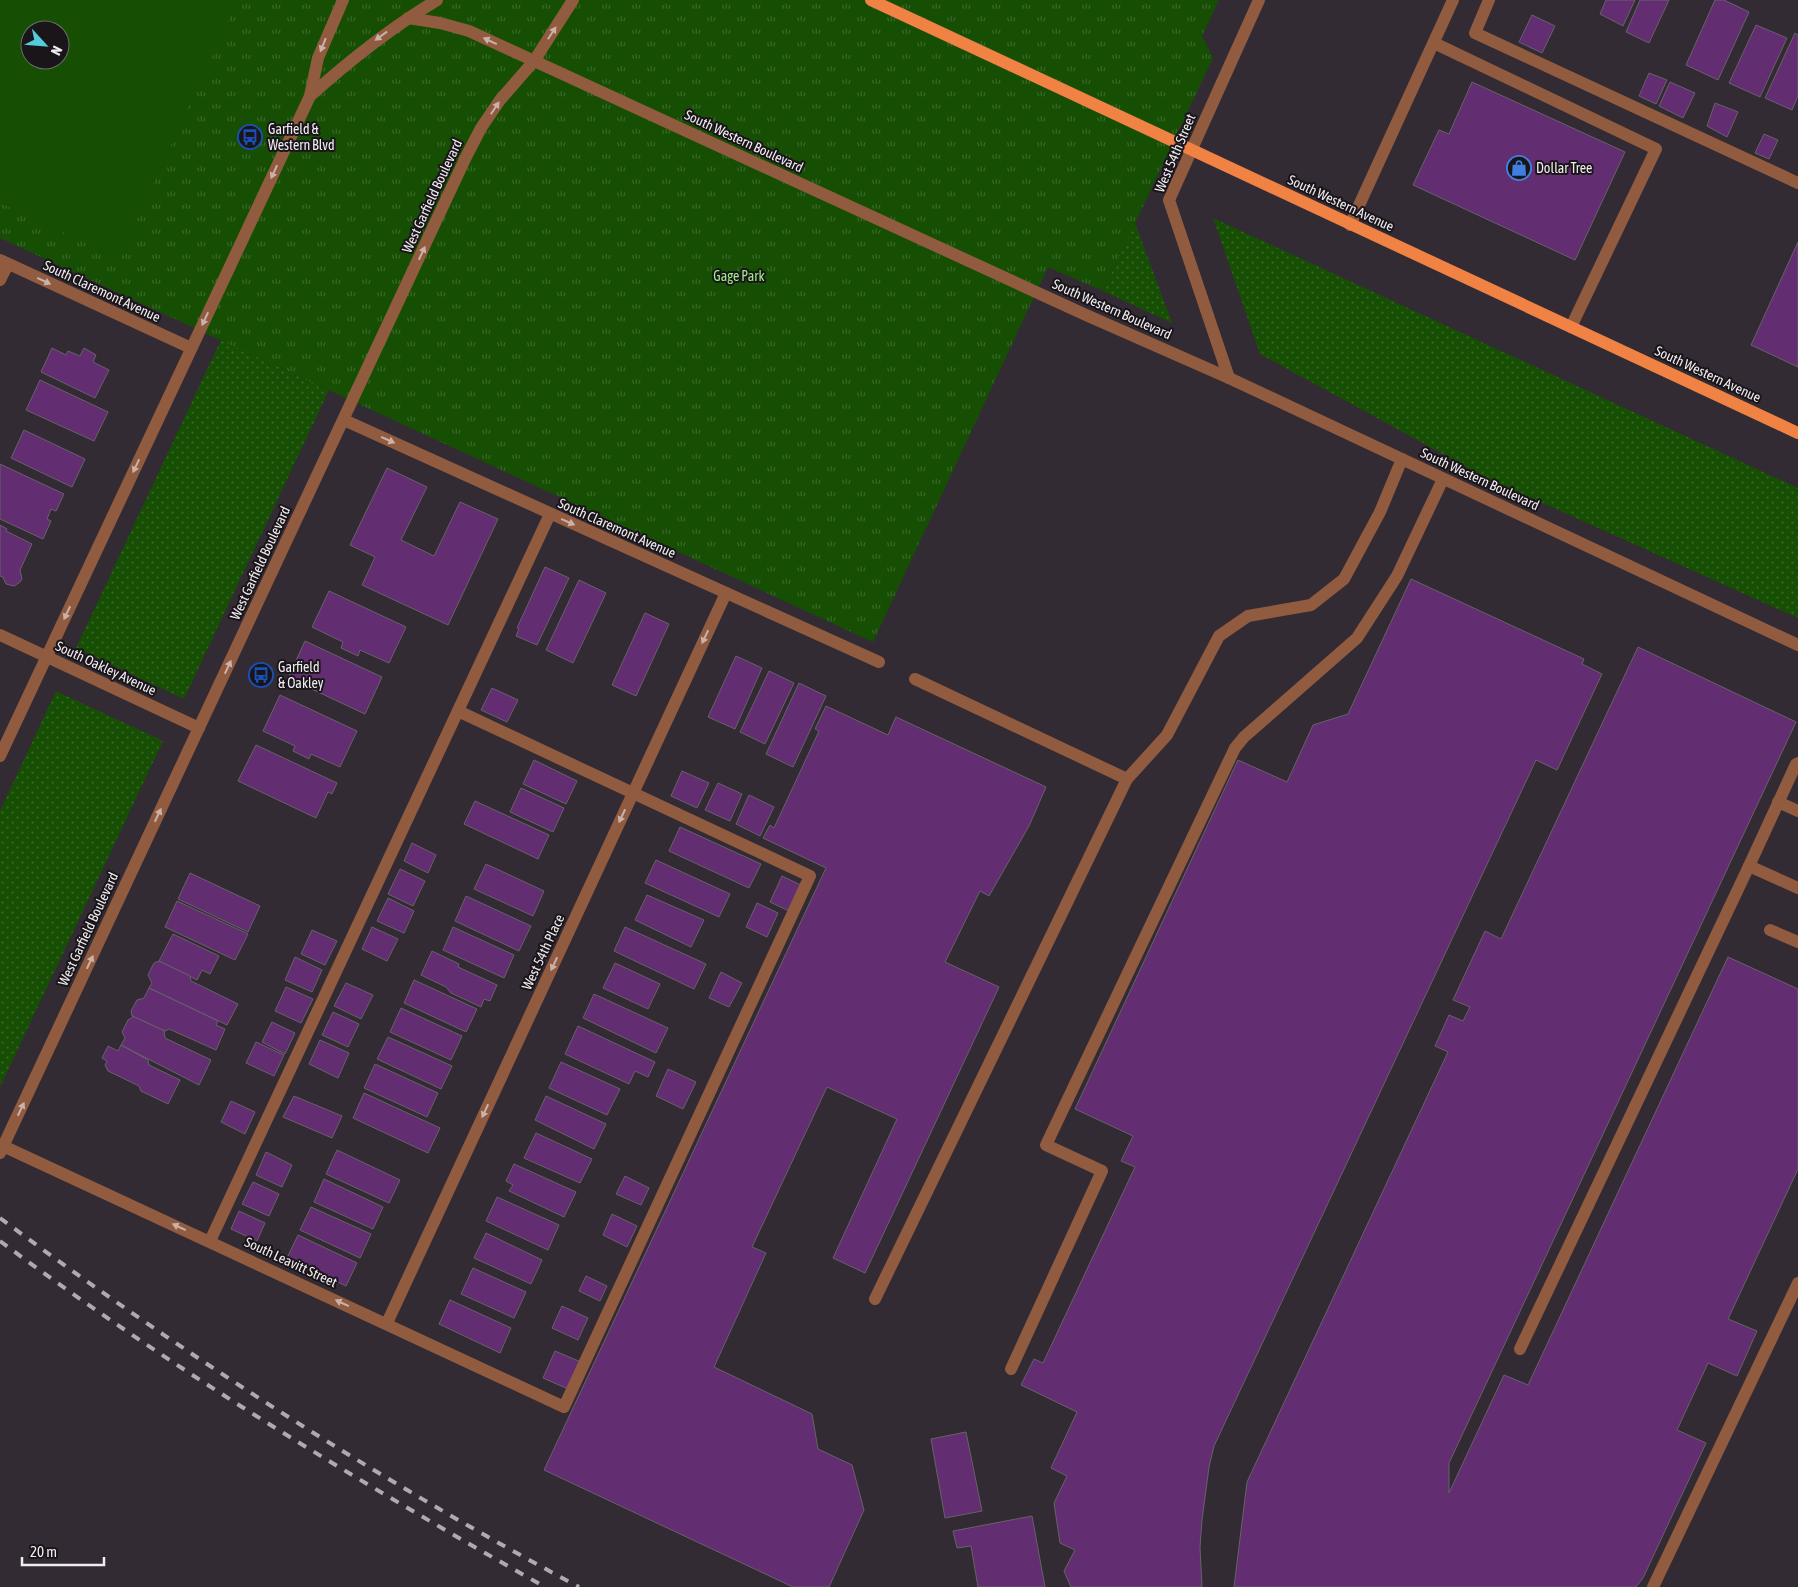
<svg xmlns="http://www.w3.org/2000/svg" width="1798" height="1587" viewBox="0 0 1798 1587" font-family="'Asap Condensed',sans-serif">
	<style>
		.grass { fill: url(#grass-dots) }
		.park { fill: url(#park-tufts); fill-rule: evenodd }
		.garden { fill: #164e03; fill-rule: evenodd }
		.building { fill: #622e71; stroke: #68616a }
		.lines { fill: none; stroke-linecap: round; stroke-linejoin: round }
		.minor { stroke: #905b3f; stroke-width: 12 }
		.major { stroke: #f08244; stroke-width: 12 }
		.rail { stroke: #b0aab0; stroke-width: 4; stroke-dasharray: 9 9; stroke-linecap: butt }
		.oneway { fill: #cab2aa }
		.labels { text-anchor: middle; dominant-baseline: central; stroke-width: 4; stroke-linejoin: round; paint-order: stroke }
		.poi-label { font-size: 14px; fill: #f1ecf1; stroke: #191519; text-anchor: start }
		.street-label { font-size: 14px; fill: #f1ecf1; stroke: #191519 }
		.park-label { font-size: 14px; fill: #9eed8b; stroke: #191519 }
	</style>
	<defs>
		<pattern id="grass-dots" width="8" height="8" patternUnits="userSpaceOnUse" patternTransform="scale(1.25)"><rect width="8" height="8" fill="#164e03"/><path d="M2 2h.1M6 6h.1" fill="none" stroke="#386828" stroke-width="1.8" stroke-linecap="round"/></pattern>
		<pattern id="park-tufts" width="24" height="20" patternUnits="userSpaceOnUse" patternTransform="scale(1.25)"><rect width="24" height="20" fill="#164e03"/><path d="M3 7l-1-3M5 7V3M7 7l1-3M15 17l-1-3M17 17v-4M19 17l1-3" fill="none" stroke="#386828"/></pattern>
	</defs>
	<rect width="100%" height="100%" fill="#332b34"/>
	<!-- grass -->
	<g class="grass">
		<polygon points="1213,218 1798,488 1798,618 1485,477 1260,354"/>
		<polygon points="1135,223 1172,323 1103,291"/>
		<polygon points="221,340 329,390 184,699 76,648"/>
		<polygon points="56,691 163,741 0,1087 0,811"/>
	</g>
	<!-- park -->
	<path class="park" d="M0 0H1219L1202 36 1213 58 1103 291 1048 267 873 642 0 238ZM30 30H60V60H30Z"/>
	<!-- garden -->
	<path class="garden" d="M0 0H238L119 258 0 203ZM30 30H60V60H30Z"/>
	<!-- building -->
	<g class="building">
		<polygon points="1606,0 1635,0 1623,26 1600,14"/>
		<polygon points="1640,0 1669,0 1649,43 1626,32"/>
		<polygon points="1715,0 1724,0 1749,12 1718,80 1686,65"/>
		<polygon points="1532,15 1555,26 1542,53 1519,42"/>
		<polygon points="1756,25 1787,38 1760,97 1729,83"/>
		<polygon points="1795,33 1798,35 1798,96 1792,110 1765,98"/>
		<polygon points="1649,73 1667,80 1656,104 1639,96"/>
		<polygon points="1472,82 1625,152 1575,260 1413,185 1439,130 1449,134"/>
		<polygon points="1670,82 1695,93 1683,118 1659,106"/>
		<polygon points="1715,103 1738,112 1727,137 1707,126"/>
		<polygon points="1764,134 1778,140 1769,159 1755,153"/>
		<polygon points="1798,242 1798,367 1751,345"/>
		<polygon points="52,348 66,355 68,351 80,356 84,348 96,355 93,362 109,370 95,398 41,372"/>
		<polygon points="40,380 108,412 94,441 26,410"/>
		<polygon points="24,430 85,459 72,487 11,458"/>
		<polygon points="0,464 64,494 56,511 51,509 47,519 51,521 43,539 0,519"/>
		<polygon points="387,468 427,487 401,540 434,556 460,502 498,519 448,625 362,585 375,557 350,545"/>
		<polygon points="0,525 7,529 6,531 32,544 20,570 22,579 20,582 14,586 6,584 3,577 0,576"/>
		<polygon points="545,567 569,578 537,645 516,636 519,629 517,628"/>
		<polygon points="1411,579 1584,659 1582,664 1602,674 1557,770 1536,760 1214,1446 1209,1467 1202,1520 1200,1547 1202,1587 1071,1587 1064,1571 1075,1550 1060,1543 1054,1503 1067,1476 1051,1468 1077,1412 1021,1385 1034,1359 1043,1363 1135,1167 1121,1161 1133,1136 1075,1109 1238,760 1287,782 1313,725 1348,714"/>
		<polygon points="579,580 606,593 573,663 546,650"/>
		<polygon points="329,591 406,627 389,663 360,650 358,656 341,648 343,642 312,627"/>
		<polygon points="645,613 669,624 636,696 612,685"/>
		<polygon points="305,641 382,677 365,714 288,678"/>
		<polygon points="1638,647 1796,722 1449,1463 1449,1493 1504,1375 1528,1385 1728,957 1798,989 1798,1169 1728,1319 1757,1331 1737,1376 1708,1363 1677,1430 1706,1443 1643,1578 1636,1587 1234,1587 1247,1482 1448,1052 1435,1046 1449,1015 1463,1021 1470,1007 1453,1000 1485,931 1501,939"/>
		<polygon points="736,656 762,668 735,729 708,717"/>
		<polygon points="769,671 794,683 765,744 740,732"/>
		<polygon points="799,683 826,696 793,767 766,754"/>
		<polygon points="492,688 518,700 507,722 481,710"/>
		<polygon points="280,695 357,731 340,767 311,754 309,759 293,751 295,746 263,731"/>
		<polygon points="826,706 888,735 896,717 1046,787 1029,826 989,896 980,891 945,962 999,987 865,1273 833,1258 897,1119 827,1087 752,1247 766,1253 714,1367 812,1414 818,1449 852,1465 864,1510 829,1587 793,1587 544,1470 826,868 763,838 770,825 774,828 819,731 815,729"/>
		<polygon points="256,745 337,783 332,794 328,792 316,818 238,781"/>
		<polygon points="534,760 577,781 566,804 523,784"/>
		<polygon points="682,771 709,783 697,808 671,796"/>
		<polygon points="718,783 742,794 730,821 705,810"/>
		<polygon points="521,788 564,808 553,832 510,812"/>
		<polygon points="749,795 774,807 760,836 736,824"/>
		<polygon points="475,801 549,835 538,859 464,824"/>
		<polygon points="680,827 761,864 749,888 669,851"/>
		<polygon points="412,843 436,855 428,873 404,861"/>
		<polygon points="656,860 730,894 719,917 645,883"/>
		<polygon points="486,864 544,891 533,916 474,889"/>
		<polygon points="400,869 425,881 413,906 388,894"/>
		<polygon points="190,873 260,906 248,932 178,899"/>
		<polygon points="782,876 803,886 791,912 770,902"/>
		<polygon points="647,895 704,920 691,947 635,920"/>
		<polygon points="466,896 531,926 519,951 455,921"/>
		<polygon points="388,898 414,911 404,933 377,921"/>
		<polygon points="177,901 248,934 235,960 165,927"/>
		<polygon points="757,903 778,913 767,937 746,927"/>
		<polygon points="372,927 398,939 387,961 362,949"/>
		<polygon points="453,927 514,955 504,978 443,950"/>
		<polygon points="625,927 706,964 694,989 614,951"/>
		<polygon points="312,930 337,941 325,965 301,954"/>
		<polygon points="173,934 219,956 210,974 202,970 197,980 159,961"/>
		<polygon points="432,951 459,964 458,967 497,985 490,1001 484,999 481,1007 451,993 446,987 421,975"/>
		<polygon points="295,957 322,970 312,992 285,980"/>
		<polygon points="159,961 190,976 191,981 238,1004 227,1025 149,988 152,983 148,975 154,963"/>
		<polygon points="615,963 660,984 648,1009 603,988"/>
		<polygon points="721,972 742,983 729,1007 709,998"/>
		<polygon points="414,980 477,1009 466,1032 404,1003"/>
		<polygon points="346,983 373,995 361,1019 334,1006"/>
		<polygon points="286,987 313,999 301,1023 275,1011"/>
		<polygon points="149,988 218,1021 216,1025 225,1029 216,1050 169,1029 165,1031 132,1016 131,1011 137,1000 144,998"/>
		<polygon points="594,994 668,1028 656,1053 583,1018"/>
		<polygon points="401,1008 462,1036 451,1060 390,1032"/>
		<polygon points="333,1012 359,1024 348,1047 322,1035"/>
		<polygon points="132,1016 165,1031 164,1031 165,1038 211,1060 199,1085 121,1045 125,1038 122,1032 128,1020 133,1017"/>
		<polygon points="272,1022 295,1033 285,1054 262,1042"/>
		<polygon points="578,1026 655,1062 648,1077 635,1071 629,1084 565,1054"/>
		<polygon points="388,1037 452,1066 441,1089 377,1059"/>
		<polygon points="320,1040 349,1053 338,1078 309,1064"/>
		<polygon points="256,1042 284,1055 274,1076 246,1063"/>
		<polygon points="121,1045 148,1060 149,1065 180,1080 168,1104 141,1091 139,1086 108,1071 105,1065 107,1061 102,1058 108,1046 118,1051"/>
		<polygon points="561,1062 620,1089 607,1115 549,1088"/>
		<polygon points="375,1064 438,1093 427,1117 364,1088"/>
		<polygon points="668,1069 696,1082 683,1109 656,1096"/>
		<polygon points="364,1093 440,1128 428,1153 353,1118"/>
		<polygon points="294,1096 342,1116 332,1138 283,1117"/>
		<polygon points="546,1096 606,1124 594,1149 535,1120"/>
		<polygon points="231,1101 255,1112 245,1134 221,1122"/>
		<polygon points="536,1133 592,1159 580,1183 524,1158"/>
		<polygon points="337,1150 400,1180 389,1203 326,1174"/>
		<polygon points="266,1152 292,1165 282,1187 256,1175"/>
		<polygon points="514,1164 576,1192 564,1217 509,1191 513,1185 506,1181"/>
		<polygon points="625,1176 649,1188 641,1205 616,1194"/>
		<polygon points="324,1179 383,1207 373,1229 314,1202"/>
		<polygon points="253,1182 279,1194 269,1216 242,1204"/>
		<polygon points="497,1197 559,1225 548,1250 486,1221"/>
		<polygon points="311,1207 371,1234 360,1258 300,1230"/>
		<polygon points="239,1211 265,1223 257,1241 231,1229"/>
		<polygon points="612,1214 637,1226 627,1247 603,1235"/>
		<polygon points="486,1233 542,1260 531,1284 474,1258"/>
		<polygon points="298,1235 357,1263 346,1286 287,1258"/>
		<polygon points="473,1268 526,1292 514,1318 461,1294"/>
		<polygon points="586,1276 607,1286 600,1301 579,1291"/>
		<polygon points="450,1300 511,1328 500,1353 439,1324"/>
		<polygon points="562,1306 588,1318 578,1340 552,1328"/>
		<polygon points="555,1351 581,1362 568,1389 543,1378"/>
		<polygon points="966,1432 982,1511 945,1518 931,1439"/>
		<polygon points="1032,1516 1045,1587 978,1587 971,1546 957,1548 953,1531"/>
	</g>
	<g class="lines">
		<!-- minor -->
		<g class="minor">
			<polyline points="1489,0 1475,33 1798,183"/>
			<polyline points="408,18 440,23 469,31 1086,315 1229,378 1798,645"/>
			<polyline points="1434,43 1656,149 1571,327"/>
			<path d="M310 96C351 59 389 29 437 0"/>
			<polyline points="1350,225 1453,0"/>
			<polyline points="0,260 191,348"/>
			<polyline points="0,280 8,264"/>
			<polyline points="1229,378 1169,200 1259,0"/>
			<polyline points="344,420 879,662"/>
			<polyline points="0,635 199,728"/>
			<polyline points="915,679 1127,779"/>
			<polyline points="0,756 310,96 318,58 343,0"/>
			<polyline points="1798,763 1796,764 1749,866 1798,888"/>
			<polyline points="1778,802 1798,811"/>
			<polyline points="1770,930 1798,942"/>
			<polyline points="3,1146 564,1407 810,876 458,711"/>
			<polyline points="0,1153 466,157 481,128 500,100 534,61 573,0"/>
			<polyline points="210,1241 550,514"/>
			<polyline points="875,1299 1127,779 1167,735 1219,636 1248,616 1311,605 1344,579 1380,512 1402,459"/>
			<polyline points="387,1323 726,593"/>
			<polyline points="1520,1349 1749,866"/>
			<polyline points="1011,1369 1102,1171 1046,1145 1235,748 1244,737 1357,638 1397,576 1443,479"/>
			<polyline points="1653,1587 1798,1283"/>
		</g>
		<!-- major -->
		<polyline class="major" points="871,0 1798,433"/>
		<!-- rail -->
		<g class="rail">
			<path d="M0 1218C184 1355 377 1479 579 1587"/>
			<path d="M0 1241C173 1370 357 1481 545 1587"/>
		</g>
	</g>
	<!-- one-way arrows -->
	<defs><path id="oneway-solid" d="M-6-.8H1V-3.2L6.5 0L1 3.2V.8H-6Z" transform="scale(1.25)"/></defs>
	<g class="oneway">
		<use href="#oneway-solid" transform="translate(552 33) rotate(-57)"/>
		<use href="#oneway-solid" transform="translate(381 36) rotate(144)"/>
		<use href="#oneway-solid" transform="translate(490 41) rotate(-155)"/>
		<use href="#oneway-solid" transform="translate(323 45) rotate(112)"/>
		<use href="#oneway-solid" transform="translate(495 108) rotate(-56)"/>
		<use href="#oneway-solid" transform="translate(274 172) rotate(115)"/>
		<use href="#oneway-solid" transform="translate(422 253) rotate(-65)"/>
		<use href="#oneway-solid" transform="translate(44 281) rotate(25)"/>
		<use href="#oneway-solid" transform="translate(205 319) rotate(115)"/>
		<use href="#oneway-solid" transform="translate(388 440) rotate(24)"/>
		<use href="#oneway-solid" transform="translate(136 466) rotate(115)"/>
		<use href="#oneway-solid" transform="translate(568 522) rotate(24)"/>
		<use href="#oneway-solid" transform="translate(67 613) rotate(115)"/>
		<use href="#oneway-solid" transform="translate(705 637) rotate(115)"/>
		<use href="#oneway-solid" transform="translate(228 667) rotate(-65)"/>
		<use href="#oneway-solid" transform="translate(158 815) rotate(-65)"/>
		<use href="#oneway-solid" transform="translate(622 816) rotate(115)"/>
		<use href="#oneway-solid" transform="translate(90 962) rotate(-65)"/>
		<use href="#oneway-solid" transform="translate(554 964) rotate(115)"/>
		<use href="#oneway-solid" transform="translate(21 1109) rotate(-65)"/>
		<use href="#oneway-solid" transform="translate(485 1111) rotate(115)"/>
		<use href="#oneway-solid" transform="translate(179 1227) rotate(-155)"/>
		<use href="#oneway-solid" transform="translate(342 1303) rotate(-155)"/>
	</g>
	<!-- icons -->
	<defs>
		<symbol id="bus-ring" viewBox="-11 -11 22 22"><circle r="9.5" fill="#191519" stroke="#1a4fb4" stroke-width="1.5"/><path d="M-5-6H5V4H4V6H2V4H-2V6H-4V4H-5ZM-3.5-4V0h7V-4ZM-3.5 1.2v1.5H-2V1.2ZM2 1.2v1.5H3.5V1.2Z" fill="#1a4fb4"/></symbol>
		<symbol id="shop-ring" viewBox="-11 -11 22 22"><circle r="9.5" fill="#191519" stroke="#3f7fe0" stroke-width="1.5"/><path d="M-5-2.5h2.3a2.7 3.5 0 0 1 5.4 0H5L5.5 6h-11ZM-1.5-2.5h3a1.5 2.3 0 0 0-3 0Z" fill="#3f7fe0"/></symbol>
	</defs>
	<g fill-rule="evenodd">
		<use href="#bus-ring" x="236" y="123" width="28" height="28"/>
		<use href="#shop-ring" x="1505" y="154" width="28" height="28"/>
		<use href="#bus-ring" x="247" y="661" width="28" height="28"/>
	</g>
	<g class="labels">
		<!-- poi labels -->
		<g class="poi-label">
			<text x="268" y="129">Garfield &amp;<tspan x="268" dy="16">Western Blvd</tspan></text>
			<text x="1536" y="168">Dollar Tree</text>
			<text x="278" y="667">Garfield<tspan x="278" dy="16">&amp; Oakley</tspan></text>
		</g>
		<!-- street labels -->
		<g class="street-label">
			<text transform="translate(744 141) rotate(25)">South Western Boulevard</text>
			<text transform="translate(1175 153) rotate(-67)">West 54th Street</text>
			<text transform="translate(432 196) rotate(-65)">West Garfield Boulevard</text>
			<text transform="translate(1341 203) rotate(25)">South Western Avenue</text>
			<text transform="translate(102 291) rotate(25)">South Claremont Avenue</text>
			<text transform="translate(1112 309) rotate(24)">South Western Boulevard</text>
			<text transform="translate(1708 374) rotate(25)">South Western Avenue</text>
			<text transform="translate(1480 479) rotate(25)">South Western Boulevard</text>
			<text transform="translate(617 528) rotate(24)">South Claremont Avenue</text>
			<text transform="translate(260 563) rotate(-65)">West Garfield Boulevard</text>
			<text transform="translate(106 668) rotate(25)">South Oakley Avenue</text>
			<text transform="translate(88 929) rotate(-65)">West Garfield Boulevard</text>
			<text transform="translate(543 952) rotate(-65)">West 54th Place</text>
			<text transform="translate(291 1262) rotate(25)">South Leavitt Street</text>
		</g>
		<!-- park labels -->
		<g class="park-label">
			<text x="739" y="276">Gage Park</text>
		</g>
	</g>
	<!-- north arrow -->
	<g transform="translate(45 45) rotate(116)"><circle r="24" fill="#191519" stroke="#6f6b6f"/>
	<path d="M0-4L9 19L0 12L-9 19Z" fill="#53cbda"/>
	<text y="-8" font-size="14" font-weight="bold" text-anchor="middle" fill="#f1ecf1">N</text>
	</g>
	<!-- scale -->
	<path d="M22 1557v8h82v-8" fill="none" stroke="#f1ecf1" stroke-width="2.5"/>
	<text x="30" y="1557" font-size="15" fill="#f1ecf1" stroke="#191519" stroke-width="4" paint-order="stroke">20 m</text>
</svg>
